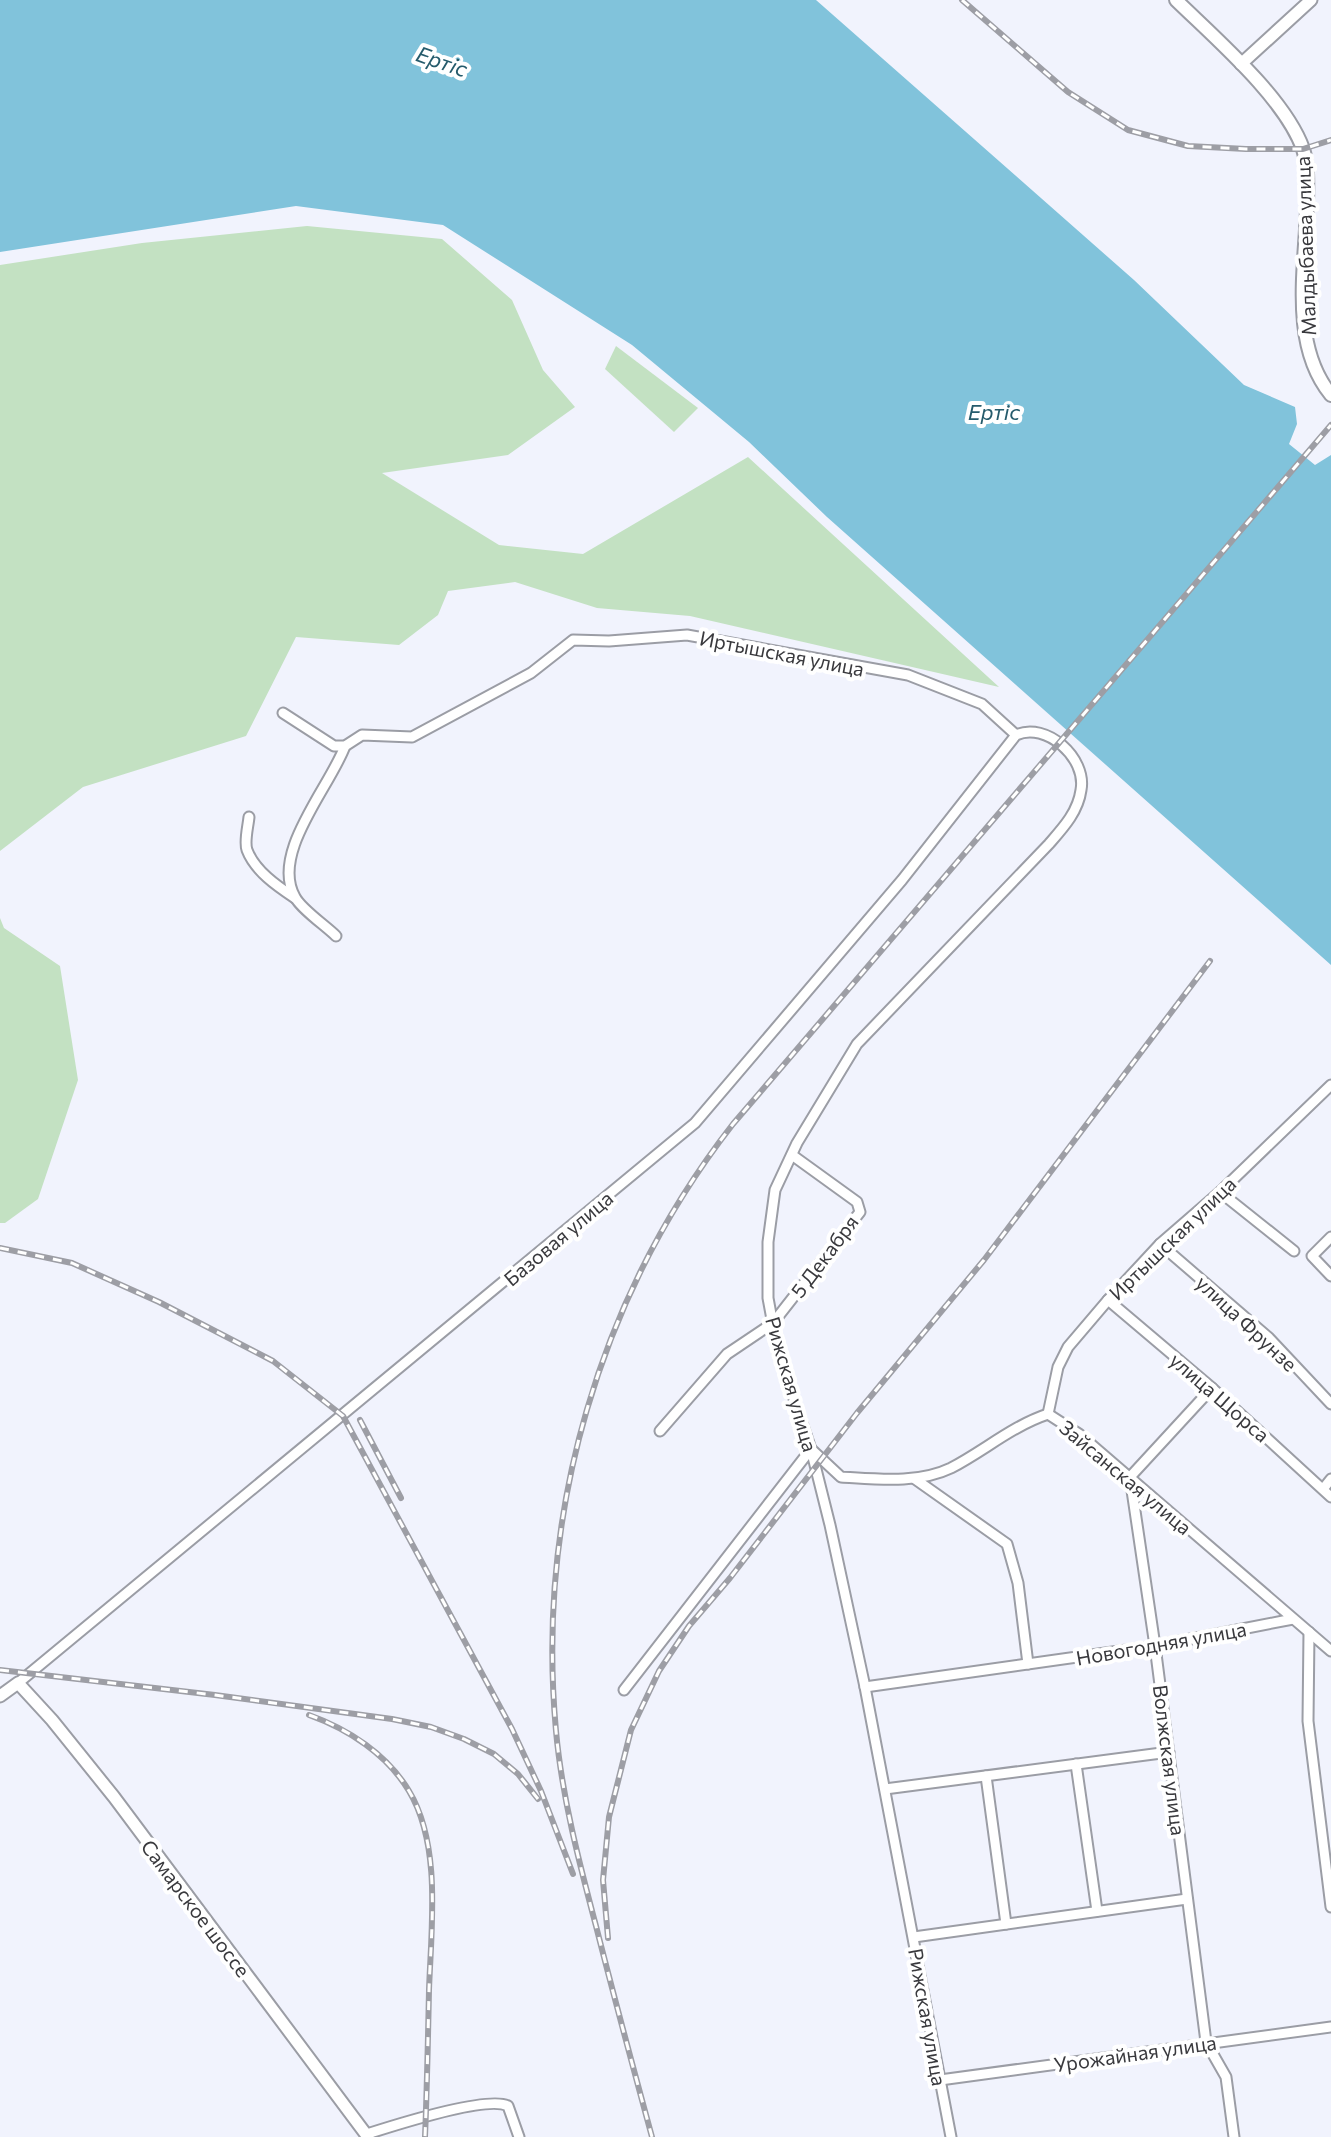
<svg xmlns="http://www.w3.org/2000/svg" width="1331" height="2137" viewBox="0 0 1331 2137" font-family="Commissioner,sans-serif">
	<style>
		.green { fill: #c3e1c2 }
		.water { fill: #81c3db }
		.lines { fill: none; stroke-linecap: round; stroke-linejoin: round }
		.minor-casing { stroke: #9b9da5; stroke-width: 13 }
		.tertiary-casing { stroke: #9b9da5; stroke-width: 15 }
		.secondary-casing { stroke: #9b9da5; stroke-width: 16 }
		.minor { stroke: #fff; stroke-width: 9 }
		.tertiary { stroke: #fff; stroke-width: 11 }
		.secondary { stroke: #fff; stroke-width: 12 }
		.rail-casing { stroke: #9d9ea5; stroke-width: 6 }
		.rail { stroke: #fff; stroke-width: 3; stroke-dasharray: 9; stroke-linecap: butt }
		.labels { text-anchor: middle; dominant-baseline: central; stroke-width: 8; stroke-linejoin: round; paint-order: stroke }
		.street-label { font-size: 20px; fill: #39393d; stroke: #fff }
		.water-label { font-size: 22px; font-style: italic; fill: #255b6c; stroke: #fff }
	</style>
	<rect width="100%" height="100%" fill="#f1f3fd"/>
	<!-- green -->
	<g class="green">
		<polygon points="307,226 442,239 512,300 543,370 575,407 508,455 382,473 499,545 583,554 748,457 999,687 690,616 597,608 515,582 448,591 438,615 399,645 296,637 246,736 83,787 0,851 0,265 142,243"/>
		<polygon points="616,346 698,408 674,432 605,369"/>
		<polygon points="0,918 4,928 60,966 78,1080 38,1199 5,1223 0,1223"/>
	</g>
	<!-- water -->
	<polygon class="water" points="0,0 816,0 1134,280 1244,385 1295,407 1297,424 1289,444 1315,465 1331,455 1331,965 827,517 749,442 632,345 443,225 296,206 0,252"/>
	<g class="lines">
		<defs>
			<g id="minor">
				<polyline points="283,713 334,746 345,746 362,735 412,737 531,673 573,640 609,641 687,635 908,675 982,704 1016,735"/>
				<path d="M249 817C248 827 244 842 247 850 255 871 277 886 295 898"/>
				<path d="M336 936C326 926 301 909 295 897 270 853 330 787 345 746"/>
				<polyline points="1220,1192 1294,1251"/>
				<polyline points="1331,1237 1312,1256 1331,1276"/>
				<polyline points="1160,1244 1269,1338 1331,1404"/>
				<polyline points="1108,1300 1212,1388 1331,1497"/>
				<polyline points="1212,1388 1130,1477 1155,1646 1206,2042 1226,2077 1234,2137"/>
				<polyline points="1048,1414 1058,1367 1068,1347 1108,1300 1160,1244 1220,1192 1331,1085"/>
				<polyline points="660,1431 727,1354 773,1323 860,1212 857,1202 792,1155"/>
				<polyline points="915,1479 1007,1544 1018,1583 1028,1664"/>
				<polyline points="1323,1489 1331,1479"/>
				<polyline points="1309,1632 1308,1721 1331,1907"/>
				<path d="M18 1683 695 1123 902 880 1016 735C1046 721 1087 758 1081 790 1078 812 1063 828 1049 844L857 1044 797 1143 775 1190 768 1242V1298L778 1352 811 1449 830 1525 865 1687 951 2137"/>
				<polyline points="865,1687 1155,1646 1293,1619"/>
				<path d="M624 1690 811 1449 841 1477C877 1479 918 1484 951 1468 984 1451 1012 1426 1048 1414L1079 1434 1331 1651"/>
				<polyline points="1076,1764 1097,1911"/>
				<polyline points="986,1776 1006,1924"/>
				<polyline points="885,1789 1169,1752"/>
				<polyline points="914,1937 1187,1899"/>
				<polyline points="940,2080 1331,2027"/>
				<path d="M367 2134C392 2126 488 2095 508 2106L519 2137"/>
			</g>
			<g id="tertiary">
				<polyline points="1241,64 1311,0"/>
				<polyline points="0,1696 18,1683 52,1720 114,1797 368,2137"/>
			</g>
			<path id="secondary" d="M1176 0C1215 38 1285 98 1303 149 1309 167 1307 191 1307 210 1305 270 1290 345 1331 395"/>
		</defs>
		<!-- minor casing -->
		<use href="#minor" class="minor-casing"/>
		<!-- tertiary casing -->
		<use href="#tertiary" class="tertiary-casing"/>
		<!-- secondary casing -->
		<use href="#secondary" class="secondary-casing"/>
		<!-- minor -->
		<use href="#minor" class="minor"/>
		<!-- tertiary -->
		<use href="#tertiary" class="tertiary"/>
		<!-- secondary -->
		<use href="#secondary" class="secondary"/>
		<defs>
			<g id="rail">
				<polyline points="962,0 1068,92 1128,130 1188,146 1246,149 1303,149 1331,140"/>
				<polyline points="0,1248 72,1263 159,1302 273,1361 343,1416 512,1729 541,1791 573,1874"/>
				<polyline points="360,1420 401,1498"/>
				<polyline points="0,1670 215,1695 392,1719 431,1727 464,1739 494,1754 518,1774 538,1799"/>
				<path d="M309 1715C348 1729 387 1754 409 1791 442 1846 431 1929 429 1990 428 2039 427 2088 425 2137"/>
				<polyline points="608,1938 603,1880 609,1817 631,1730 659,1671 689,1626 730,1578 857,1413 984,1260 1210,961"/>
				<path d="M652 2137C633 2067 614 1997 596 1926 579 1862 562 1797 556 1731 536 1513 599 1296 733 1124L1331 425"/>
			</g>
		</defs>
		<!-- rail casing -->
		<use href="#rail" class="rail-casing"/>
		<!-- rail -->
		<use href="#rail" class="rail"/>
	</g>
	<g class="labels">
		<!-- street labels -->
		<g class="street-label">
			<text transform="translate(1305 246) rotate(-92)">Малдыбаева улица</text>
			<text transform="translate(782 653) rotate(11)">Иртышская улица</text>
			<text transform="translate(558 1238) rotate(-40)">Базовая улица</text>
			<text transform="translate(1172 1238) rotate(-44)">Иртышская улица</text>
			<text transform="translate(824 1256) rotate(-53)">5 Декабря</text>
			<text transform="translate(1247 1323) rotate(43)">улица Фрунзе</text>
			<text transform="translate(792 1384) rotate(74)">Рижская улица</text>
			<text transform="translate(1220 1397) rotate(41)">улица Щорса</text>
			<text transform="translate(1126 1477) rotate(40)">Зайсанская улица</text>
			<text transform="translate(1161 1643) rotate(-10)">Новогодняя улица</text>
			<text transform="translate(1170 1760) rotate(83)">Волжская улица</text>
			<text transform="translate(196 1908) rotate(53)">Самарское шоссе</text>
			<text transform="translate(928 2017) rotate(80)">Рижская улица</text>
			<text transform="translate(1135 2053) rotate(-8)">Урожайная улица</text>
		</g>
		<!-- water labels -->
		<g class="water-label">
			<text transform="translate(442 61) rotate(19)">Ертіс</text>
			<text x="994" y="411">Ертіс</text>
		</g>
	</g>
</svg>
